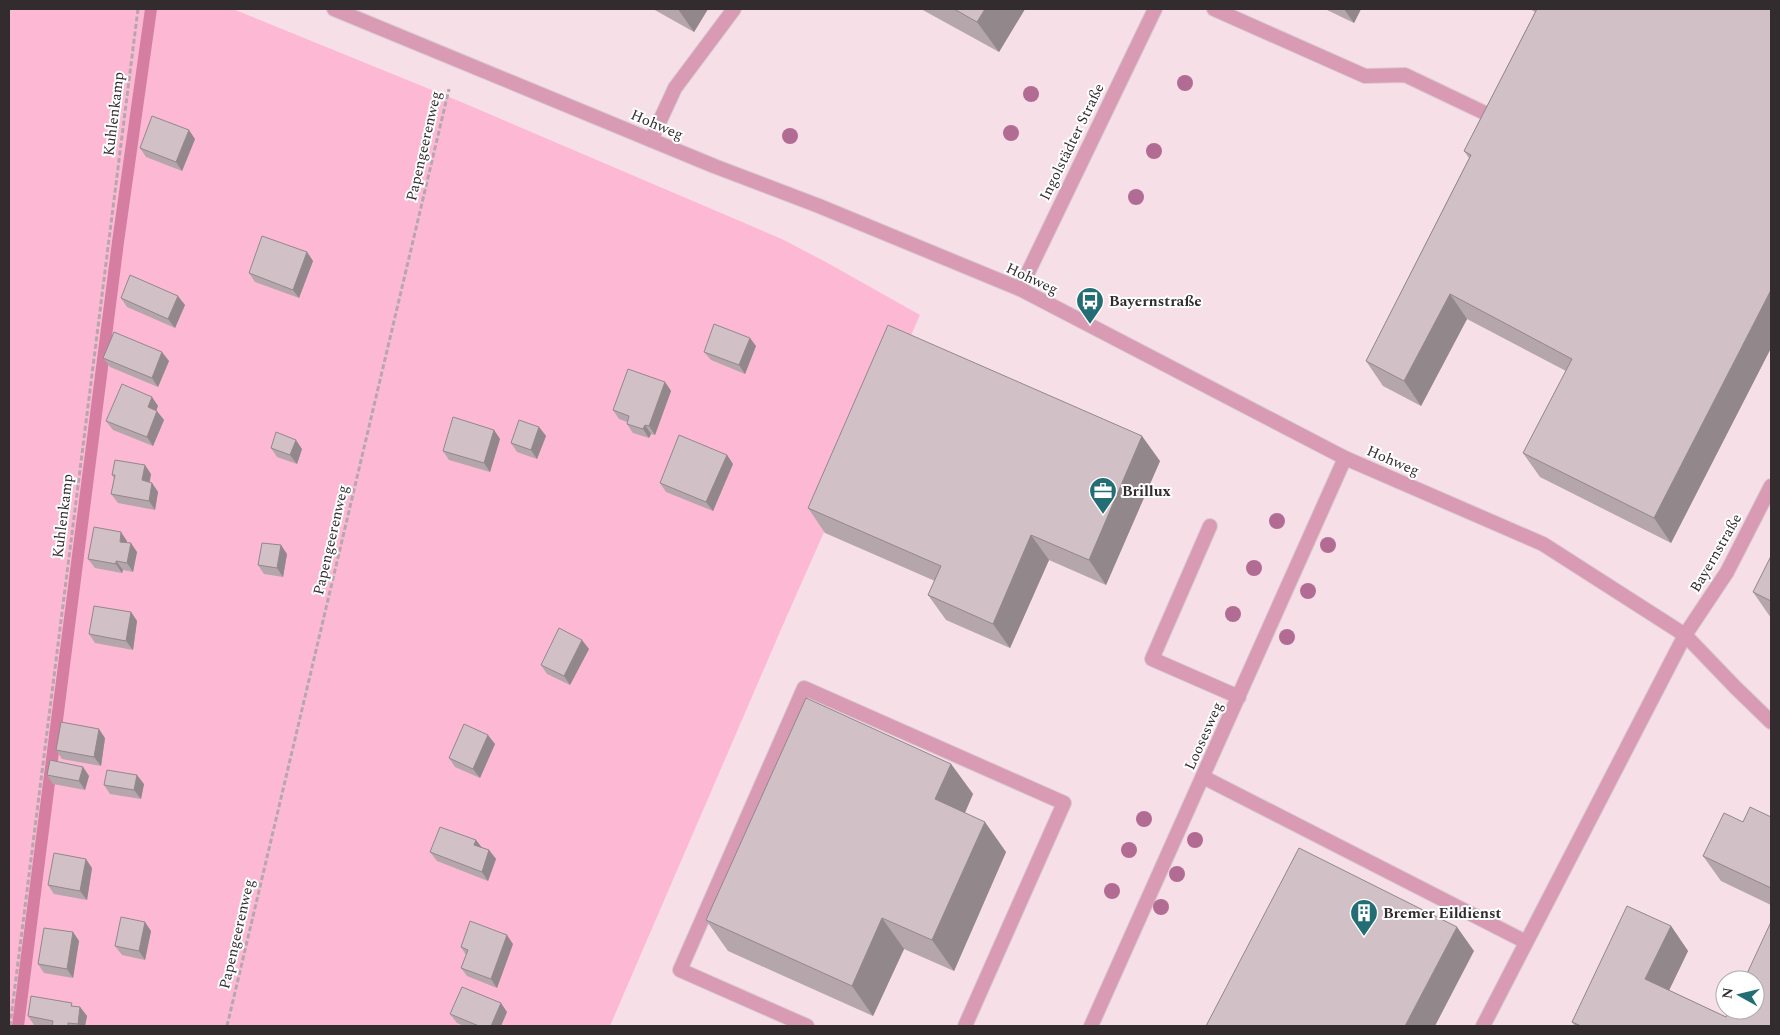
<svg xmlns="http://www.w3.org/2000/svg" width="1780" height="1035" viewBox="0 0 1780 1035" font-family="Spectral,serif">
	<style>
		.built { fill: #f7dfe8; fill-rule: evenodd }
		.green { fill: #fdb9d3 }
		.lines { fill: none; stroke-linecap: round; stroke-linejoin: round }
		.stream { stroke: #d67da2; stroke-width: 12 }
		.service-casing { stroke: #d8cad0; stroke-width: 16 }
		.minor-casing { stroke: #d8cad0; stroke-width: 16 }
		.path { stroke: #b5a8ad; stroke-width: 3; stroke-dasharray: 5 2.5; stroke-linecap: butt }
		.service { stroke: #d99bb3; stroke-width: 14 }
		.minor { stroke: #d99bb3; stroke-width: 14 }
		.tree { fill: #b26c93 }
		.wall { fill: #b4a6ab }
		.shaded-wall { fill: #92878b }
		.building { fill: #d1c1c7; stroke: #92878b }
		.labels { text-anchor: middle; dominant-baseline: central; stroke-width: 4; stroke-linejoin: round; paint-order: stroke }
		.street-label { font-size: 15px; fill: #322c2e; stroke: #fff }
		.poi-label { font-size: 15px; font-weight: bold; fill: #322c2e; stroke: #fff; text-anchor: start }
	</style>
	<rect width="100%" height="100%" fill="#fdedf3"/>
	<!-- built -->
	<path class="built" d="M233 9H1771V1026H610L783 625 919 315 826 262 782 239 459 101ZM1725 980H1755V1010H1725Z"/>
	<!-- green -->
	<polygon class="green" points="9,9 233,9 459,101 782,239 826,262 920,315 783,625 610,1026 9,1026"/>
	<g class="lines">
		<!-- stream -->
		<polyline class="stream" points="18,1026 118,242 151,9"/>
		<defs>
			<g id="service">
				<polyline points="1214,9 1365,76 1405,75 1489,115"/>
				<polyline points="651,140 675,88 734,9"/>
				<polyline points="1210,526 1152,659 1239,697"/>
				<polyline points="1203,777 1526,942"/>
				<polyline points="807,1026 680,970 804,688 1064,803 965,1026"/>
				<polyline points="1483,1026 1685,635"/>
			</g>
			<g id="minor">
				<polyline points="334,9 714,166 819,206 1020,289 1345,458 1543,544 1685,635 1735,687 1771,722"/>
				<polyline points="1020,289 1155,9"/>
				<polyline points="1685,635 1727,572 1771,486"/>
				<polyline points="1091,1026 1345,458"/>
			</g>
		</defs>
		<!-- service casing -->
		<use href="#service" class="service-casing"/>
		<!-- minor casing -->
		<use href="#minor" class="minor-casing"/>
		<!-- path -->
		<g class="path">
			<polyline points="10,1026 138,9"/>
			<polyline points="227,1026 449,89"/>
		</g>
		<!-- service -->
		<use href="#service" class="service"/>
		<!-- minor -->
		<use href="#minor" class="minor"/>
	</g>
	<!-- trees -->
	<g class="tree">
		<circle cx="1185" cy="83" r="8"/>
		<circle cx="1031" cy="94" r="8"/>
		<circle cx="1011" cy="133" r="8"/>
		<circle cx="790" cy="136" r="8"/>
		<circle cx="1154" cy="151" r="8"/>
		<circle cx="1136" cy="197" r="8"/>
		<circle cx="1277" cy="521" r="8"/>
		<circle cx="1328" cy="545" r="8"/>
		<circle cx="1254" cy="568" r="8"/>
		<circle cx="1308" cy="591" r="8"/>
		<circle cx="1233" cy="614" r="8"/>
		<circle cx="1287" cy="637" r="8"/>
		<circle cx="1144" cy="819" r="8"/>
		<circle cx="1195" cy="840" r="8"/>
		<circle cx="1129" cy="850" r="8"/>
		<circle cx="1177" cy="874" r="8"/>
		<circle cx="1112" cy="891" r="8"/>
		<circle cx="1161" cy="907" r="8"/>
	</g>
	<!-- wall -->
	<g class="wall">
		<polygon points="653,9 708,9 694,32"/>
		<polygon points="921,9 1025,9 999,52"/>
		<polygon points="1325,9 1361,9 1354,23"/>
		<polygon points="1530,9 1771,9 1771,348 1671,543 1540,477 1523,453 1566,371 1467,319 1421,406 1383,386 1366,361 1469,158 1464,151 1535,12"/>
		<polygon points="195,139 182,171 146,157 140,148"/>
		<polygon points="307,252 313,261 299,298 255,282 249,273"/>
		<polygon points="121,298 185,305 175,328 127,307"/>
		<polygon points="756,346 745,374 711,360 704,352"/>
		<polygon points="103,358 169,361 158,387 110,367"/>
		<polygon points="665,382 671,391 655,435 651,434 649,438 633,433 627,424 627,422 619,419 613,410"/>
		<polygon points="152,397 158,406 156,411 164,420 153,446 113,430 106,421"/>
		<polygon points="539,427 546,436 537,459 517,452 511,443"/>
		<polygon points="494,430 500,439 490,472 449,460 443,451"/>
		<polygon points="271,448 302,449 297,464 277,457"/>
		<polygon points="727,455 733,464 713,511 666,492 660,483"/>
		<polygon points="1160,461 1106,585 1049,560 1010,648 946,620 928,595 935,581 825,533 808,508"/>
		<polygon points="151,474 150,482 152,483 158,492 155,510 118,503 111,494 114,478 112,475"/>
		<polygon points="127,541 127,543 137,552 133,572 123,570 122,573 95,568 88,559"/>
		<polygon points="287,554 283,577 264,574 258,565"/>
		<polygon points="1771,556 1771,618 1753,592"/>
		<polygon points="131,612 137,621 133,650 95,643 89,634"/>
		<polygon points="589,649 570,685 547,674 541,665"/>
		<polygon points="105,738 101,766 62,759 56,750"/>
		<polygon points="495,744 480,778 455,767 449,758"/>
		<polygon points="951,764 973,794 965,813 1006,852 954,971 904,949 873,1016 728,951 706,920"/>
		<polygon points="83,767 89,776 85,790 53,784 47,775"/>
		<polygon points="144,784 141,799 110,794 104,785"/>
		<polygon points="1771,817 1771,905 1721,881 1703,856 1743,822"/>
		<polygon points="476,840 481,847 489,850 496,859 488,881 437,861 430,852"/>
		<polygon points="92,868 87,900 54,894 48,885"/>
		<polygon points="1671,926 1688,951 1669,990 1726,1017 1771,1026 1575,1026 1572,1022"/>
		<polygon points="151,931 145,960 122,955 115,946"/>
		<polygon points="73,932 79,941 73,978 44,973 38,964"/>
		<polygon points="513,944 497,988 467,976 461,968 466,955 461,947"/>
		<polygon points="74,1006 80,1007 87,1016 85,1026 38,1026 34,1025 28,1016"/>
		<polygon points="507,1012 501,1026 464,1026 457,1023 450,1014"/>
	</g>
	<!-- shaded-wall -->
	<g class="shaded-wall">
		<polygon points="678,9 708,9 694,32"/>
		<polygon points="985,9 1025,9 999,52 977,22"/>
		<polygon points="1344,9 1361,9 1354,23"/>
		<polygon points="189,130 195,139 182,171 176,162"/>
		<polygon points="307,252 313,261 299,298 293,290"/>
		<polygon points="1771,290 1771,348 1671,543 1654,518"/>
		<polygon points="1450,294 1467,319 1421,406 1404,381"/>
		<polygon points="178,296 185,305 175,328 168,319"/>
		<polygon points="750,338 756,346 745,374 739,365"/>
		<polygon points="162,352 169,361 158,387 152,378"/>
		<polygon points="665,382 671,391 655,435 649,426"/>
		<polygon points="152,397 158,406 154,416 148,407"/>
		<polygon points="157,411 164,420 153,446 147,437"/>
		<polygon points="645,425 651,434 649,438 643,429"/>
		<polygon points="539,427 546,436 537,459 531,450"/>
		<polygon points="494,430 500,439 490,472 484,463"/>
		<polygon points="1142,436 1160,461 1106,585 1089,560"/>
		<polygon points="296,440 302,449 297,464 290,455"/>
		<polygon points="727,455 733,464 713,511 706,502"/>
		<polygon points="145,465 151,474 148,489 142,480"/>
		<polygon points="152,483 158,492 155,510 149,501"/>
		<polygon points="121,532 127,541 126,550 120,542"/>
		<polygon points="1031,535 1049,560 1010,648 993,624"/>
		<polygon points="131,543 137,552 133,572 127,563"/>
		<polygon points="281,545 287,554 283,577 277,568"/>
		<polygon points="116,561 123,570 122,573 116,564"/>
		<polygon points="131,612 137,621 133,650 126,641"/>
		<polygon points="582,640 589,649 570,685 564,676"/>
		<polygon points="99,729 105,738 101,766 94,757"/>
		<polygon points="488,735 495,744 480,778 473,769"/>
		<polygon points="951,764 973,794 957,830 935,799"/>
		<polygon points="83,767 89,776 85,790 79,781"/>
		<polygon points="137,775 144,784 141,799 134,790"/>
		<polygon points="985,822 1006,852 954,971 932,940"/>
		<polygon points="476,840 483,849 474,845"/>
		<polygon points="489,850 496,859 488,881 482,872"/>
		<polygon points="86,859 92,868 87,900 80,891"/>
		<polygon points="882,918 904,949 873,1016 852,986"/>
		<polygon points="145,922 151,931 145,960 139,951"/>
		<polygon points="1671,926 1688,951 1663,1003 1645,979"/>
		<polygon points="1457,927 1474,951 1435,1026 1405,1026"/>
		<polygon points="73,932 79,941 73,978 67,969"/>
		<polygon points="507,935 513,944 497,988 491,979"/>
		<polygon points="501,1003 507,1012 501,1026 491,1026"/>
		<polygon points="80,1007 87,1016 85,1026 79,1026 78,1024"/>
	</g>
	<!-- building -->
	<g class="building">
		<polygon points="954,9 985,9 977,22"/>
		<polygon points="1537,9 1771,9 1771,290 1654,518 1523,453 1572,359 1450,294 1404,381 1366,361 1471,155 1464,151"/>
		<polygon points="152,116 189,130 176,162 140,148"/>
		<polygon points="262,236 307,252 293,290 249,273"/>
		<polygon points="130,275 178,296 168,319 121,298"/>
		<polygon points="714,324 750,338 739,365 704,352"/>
		<polygon points="888,325 1142,436 1089,560 1031,535 993,624 928,595 941,566 808,508"/>
		<polygon points="114,332 162,352 152,378 103,358"/>
		<polygon points="628,369 665,382 649,426 645,425 643,429 627,424 629,416 613,410"/>
		<polygon points="122,384 152,397 148,407 157,411 147,437 106,421"/>
		<polygon points="453,417 494,430 484,463 443,451"/>
		<polygon points="519,420 539,427 531,450 511,443"/>
		<polygon points="276,432 296,440 290,455 271,448"/>
		<polygon points="679,435 727,455 706,502 660,483"/>
		<polygon points="115,460 145,465 142,480 152,483 149,501 111,494 115,475 112,475"/>
		<polygon points="94,527 121,532 120,542 131,543 127,563 116,561 116,564 88,559"/>
		<polygon points="262,543 281,545 277,568 258,565"/>
		<polygon points="1771,556 1771,601 1753,592"/>
		<polygon points="94,606 131,612 126,641 89,634"/>
		<polygon points="559,628 582,640 564,676 541,665"/>
		<polygon points="806,698 951,764 935,799 985,822 932,940 882,918 852,986 706,920"/>
		<polygon points="61,722 99,729 94,757 56,750"/>
		<polygon points="464,724 488,735 473,769 449,758"/>
		<polygon points="50,760 83,767 79,781 47,775"/>
		<polygon points="107,770 137,775 134,790 104,785"/>
		<polygon points="1750,807 1771,817 1771,888 1703,856 1724,813 1743,822"/>
		<polygon points="440,827 476,840 474,845 489,850 482,872 430,852"/>
		<polygon points="1299,848 1457,927 1405,1026 1206,1026"/>
		<polygon points="54,853 86,859 80,891 48,885"/>
		<polygon points="1627,906 1671,926 1645,979 1726,1017 1730,1010 1755,1010 1755,980 1744,980 1771,922 1771,1026 1581,1026 1572,1022"/>
		<polygon points="121,917 145,922 139,951 115,946"/>
		<polygon points="470,921 507,935 491,979 461,968 468,950 461,947"/>
		<polygon points="44,928 73,932 67,969 38,964"/>
		<polygon points="462,987 501,1003 491,1026 479,1026 450,1014"/>
		<polygon points="31,996 72,1003 71,1006 80,1007 78,1024 68,1023 68,1026 52,1026 53,1021 28,1016"/>
	</g>
	<!-- icons -->
	<defs>
		<symbol id="bus-pin" viewBox="-11 -11 22 30"><path d="M0 17L-7.5 6A9.5 9.5 0 1 1 7.5 6Z" fill="#236e75" stroke="#fff"/><path d="M-5-6H5V4H4V6H2V4H-2V6H-4V4H-5ZM-3.5-4V0h7V-4ZM-3.5 1.2v1.5H-2V1.2ZM2 1.2v1.5H3.5V1.2Z" fill="#fff"/></symbol>
		<symbol id="office-pin" viewBox="-11 -11 22 30"><path d="M0 17L-7.5 6A9.5 9.5 0 1 1 7.5 6Z" fill="#236e75" stroke="#fff"/><path d="M-6-3h4V-5.5h4V-3h4V5H-6ZM-1-4.5V-3h2v-1.5ZM-6 0V1H6V0Z" fill="#fff"/></symbol>
		<symbol id="building-pin" viewBox="-11 -11 22 30"><path d="M0 17L-7.5 6A9.5 9.5 0 1 1 7.5 6Z" fill="#236e75" stroke="#fff"/><path d="M-4-6H4V6H1V3H-1V6H-4ZM-2.5-4.3h1.7v1.8h-1.7ZM.8-4.3h1.7v1.8H.8ZM-2.5-1h1.7V.8h-1.7ZM.8-1h1.7V.8H.8Z" fill="#fff"/></symbol>
	</defs>
	<g fill-rule="evenodd">
		<use href="#bus-pin" x="1074" y="285" width="32" height="43"/>
		<use href="#office-pin" x="1087" y="475" width="32" height="43"/>
		<use href="#building-pin" x="1348" y="897" width="32" height="43"/>
	</g>
	<g class="labels">
		<!-- street labels -->
		<g class="street-label">
			<text transform="translate(114 114) rotate(-83)">Kuhlenkamp</text>
			<text transform="translate(657 125) rotate(23)">Hohweg</text>
			<text transform="translate(1072 142) rotate(-64)">Ingolstädter Straße</text>
			<text transform="translate(424 146) rotate(-77)">Papengeerenweg</text>
			<text transform="translate(1032 279) rotate(25)">Hohweg</text>
			<text transform="translate(1393 461) rotate(23)">Hohweg</text>
			<text transform="translate(63 516) rotate(-83)">Kuhlenkamp</text>
			<text transform="translate(331 540) rotate(-77)">Papengeerenweg</text>
			<text transform="translate(1716 553) rotate(-60)">Bayernstraße</text>
			<text transform="translate(1204 736) rotate(-66)">Loosesweg</text>
			<text transform="translate(237 934) rotate(-77)">Papengeerenweg</text>
		</g>
		<!-- poi labels -->
		<g class="poi-label">
			<text x="1109" y="301">Bayernstraße</text>
			<text x="1122" y="491">Brillux</text>
			<text x="1383" y="913">Bremer Eildienst</text>
		</g>
	</g>
	<!-- border -->
	<rect width="1780" height="1035" fill="none" stroke="#322c2e" stroke-width="20"/>
	<!-- north arrow -->
	<g transform="translate(1740 995) rotate(278)"><circle r="24" fill="#ffffff" stroke="#adabab"/>
	<path d="M0-4L9 19L0 12L-9 19Z" fill="#236e75"/>
	<text y="-8" font-size="14" font-weight="bold" text-anchor="middle" fill="#322c2e">N</text>
	</g>
</svg>
